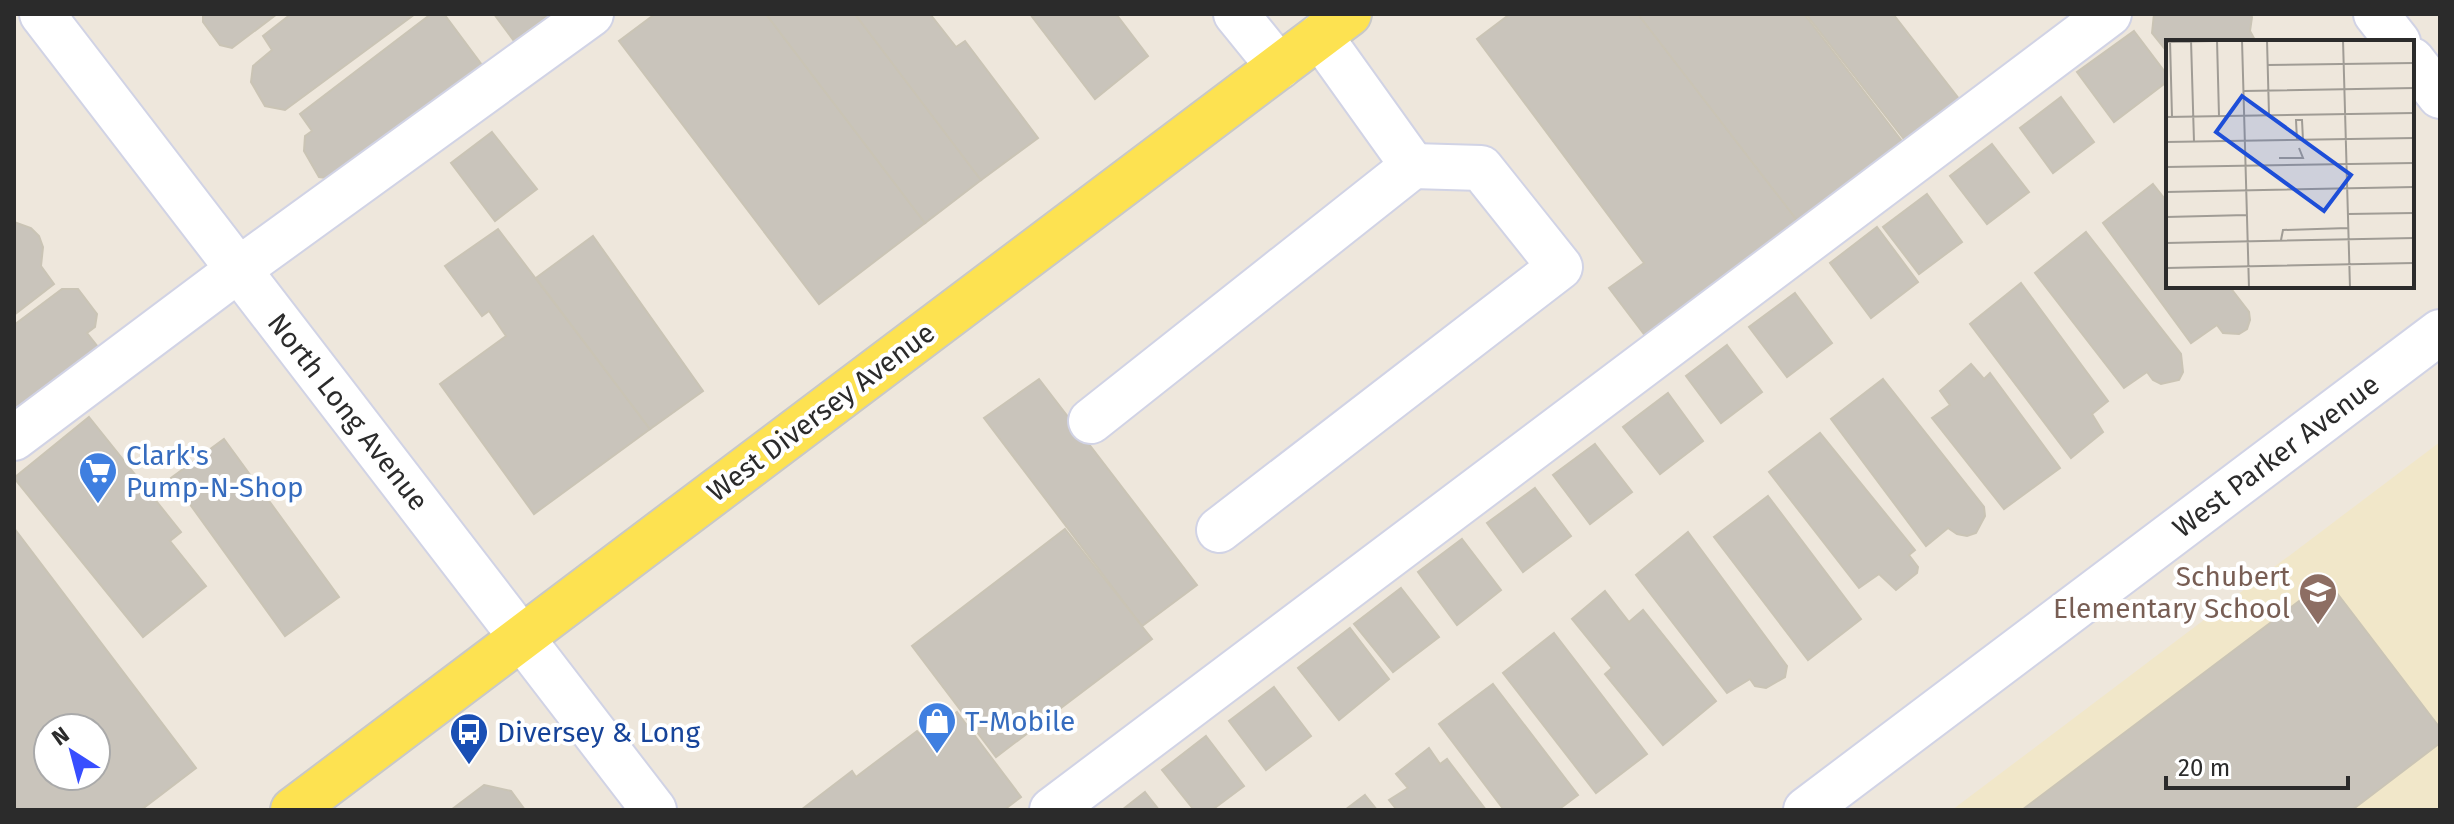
<svg xmlns="http://www.w3.org/2000/svg" width="2454" height="824" viewBox="0 0 2454 824" font-family="'Fira Sans',sans-serif">
	<style>
		.education { fill: #f1e7c9 }
		.building { fill: #c9c4bb; stroke: #cac4b5; stroke-width: 2; fill-rule: evenodd }
		.lines { fill: none; stroke-linecap: round; stroke-linejoin: round }
		.minor-casing { stroke: #d1d3e5; stroke-width: 48 }
		.major-casing { stroke: #c8c8c8; stroke-width: 48 }
		.minor { stroke: #fff; stroke-width: 44 }
		.major { stroke: #fde251; stroke-width: 44 }
		.labels { text-anchor: middle; dominant-baseline: central; stroke-width: 8; stroke-linejoin: round; paint-order: stroke }
		.street-label { font-size: 28px; fill: #2b2b2b; stroke: #fff }
		.shop-label { font-size: 28px; fill: #366cbe; stroke: #fff; text-anchor: start }
		.education-label { font-size: 28px; fill: #785e54; stroke: #fff; text-anchor: end }
		.transit-label { font-size: 28px; fill: #164399; stroke: #fff; text-anchor: start }
		.inset-road { fill: none; stroke: #a09c95; stroke-width: 2 }
		.view { fill: #1d4ed8; fill-opacity: 0.15; stroke: #1d4ed8; stroke-width: 4 }
		.inset-edge { fill: none; stroke: #2b2b2b; stroke-width: 4 }
	</style>
	<rect width="100%" height="100%" fill="#eee7dc"/>
	<!-- education -->
	<polygon class="education" points="2440,442 2440,810 1952,810"/>
	<!-- building -->
	<g class="building">
		<polygon points="203,14 277,14 232,48 220,45 203,22"/>
		<polygon points="291,14 415,14 285,110 265,106 251,82 253,66 272,50 263,36"/>
		<polygon points="431,14 444,14 485,69 334,179 319,177 304,151 305,136 312,131 300,114"/>
		<polygon points="494,14 550,14 514,41"/>
		<polygon points="655,14 766,14 925,223 819,304 619,41"/>
		<polygon points="766,14 855,14 981,180 925,223"/>
		<polygon points="855,14 930,14 956,47 965,41 1038,138 981,180"/>
		<polygon points="1030,14 1116,14 1148,56 1095,99"/>
		<polygon points="1510,14 1638,14 1800,224 1647,338 1609,288 1644,263 1477,39"/>
		<polygon points="1638,14 1804,14 1905,145 1800,224"/>
		<polygon points="1806,14 1893,14 1963,104 1907,143"/>
		<polygon points="2154,14 2249,14 2252,17 2250,31 2256,42 2168,42 2168,53 2152,33"/>
		<polygon points="2134,31 2168,76 2168,81 2114,122 2077,72"/>
		<polygon points="2061,97 2094,142 2053,173 2020,128"/>
		<polygon points="492,132 537,189 495,221 451,163"/>
		<polygon points="1992,144 2029,192 1987,224 1950,176"/>
		<polygon points="2153,184 2168,203 2168,286 2229,286 2249,312 2250,320 2247,329 2239,334 2223,333 2217,325 2191,343 2103,223"/>
		<polygon points="1927,194 1962,242 1919,274 1883,227"/>
		<polygon points="14,222 31,228 39,236 43,247 41,266 54,284 14,315"/>
		<polygon points="1877,227 1918,282 1871,318 1830,263"/>
		<polygon points="498,229 650,429 534,514 440,384 506,336 489,311 482,316 445,266"/>
		<polygon points="2086,232 2181,354 2183,372 2179,380 2161,384 2153,380 2147,372 2124,388 2035,273"/>
		<polygon points="593,236 703,391 650,429 536,278"/>
		<polygon points="2021,283 2108,401 2092,414 2103,432 2071,458 1970,324"/>
		<polygon points="62,289 78,289 97,314 95,327 87,333 102,352 14,420 14,325"/>
		<polygon points="1795,293 1832,343 1787,377 1749,327"/>
		<polygon points="1727,345 1762,392 1721,423 1686,376"/>
		<polygon points="1971,364 1984,379 1990,373 2060,468 2004,509 1932,418 1950,405 1940,391"/>
		<polygon points="1039,379 1197,585 1142,626 984,418"/>
		<polygon points="1883,379 1984,507 1985,516 1976,533 1967,536 1957,534 1948,528 1926,546 1831,419"/>
		<polygon points="1668,393 1703,441 1660,474 1623,427"/>
		<polygon points="89,417 181,532 170,541 206,586 143,637 14,478"/>
		<polygon points="1820,433 1915,550 1909,555 1918,567 1917,573 1896,590 1879,574 1859,588 1769,472"/>
		<polygon points="224,439 339,597 285,636 171,478"/>
		<polygon points="1595,444 1632,492 1590,524 1553,475"/>
		<polygon points="1535,488 1571,536 1523,572 1487,523"/>
		<polygon points="1768,496 1861,619 1808,660 1714,537"/>
		<path d="M14 528 196 768 141 810H14ZM48 728H96V776H48Z"/>
		<polygon points="1065,529 1152,639 996,757 912,646"/>
		<polygon points="1688,532 1787,666 1785,677 1766,688 1755,686 1750,679 1727,693 1636,575"/>
		<polygon points="1462,539 1501,590 1457,625 1418,572"/>
		<polygon points="2327,580 2440,728 2440,743 2352,810 2022,810"/>
		<polygon points="1401,588 1439,637 1393,672 1354,624"/>
		<polygon points="1605,591 1629,622 1643,610 1716,701 1663,745 1605,674 1612,668 1572,619"/>
		<polygon points="1350,628 1389,679 1339,720 1298,668"/>
		<polygon points="1554,633 1647,754 1596,793 1503,673"/>
		<polygon points="1493,684 1578,795 1558,810 1504,810 1439,724"/>
		<polygon points="1274,687 1311,736 1266,770 1229,721"/>
		<polygon points="957,712 1021,797 1004,810 801,810 852,771 856,777 917,731 923,738"/>
		<polygon points="1206,736 1244,786 1212,810 1194,810 1162,770"/>
		<polygon points="1429,748 1440,764 1447,759 1486,810 1397,810 1389,800 1408,788 1396,774"/>
		<polygon points="484,785 511,791 525,810 451,810"/>
		<polygon points="1145,792 1159,810 1122,810"/>
		<polygon points="1365,795 1377,810 1345,810"/>
	</g>
	<g class="lines">
		<defs>
			<g id="minor">
				<polyline points="42,14 654,810"/>
				<polyline points="1236,14 1279,67"/>
				<polyline points="2376,14 2398,42"/>
				<polyline points="2412,60 2440,96"/>
				<polyline points="1091,421 1413,166 1320,36"/>
				<polyline points="14,438 238,270 591,14"/>
				<polyline points="1219,530 1560,267 1481,168 1413,166"/>
				<polyline points="1052,810 2109,14"/>
				<polyline points="1806,810 2440,332"/>
			</g>
			<polyline id="major" points="293,810 1349,14"/>
		</defs>
		<!-- minor casing -->
		<use href="#minor" class="minor-casing"/>
		<!-- major casing -->
		<use href="#major" class="major-casing"/>
		<!-- minor -->
		<use href="#minor" class="minor"/>
		<!-- major -->
		<use href="#major" class="major"/>
	</g>
	<!-- icons -->
	<defs>
		<symbol id="supermarket-pin" viewBox="-11 -11 22 30"><path d="M0 17L-7.5 6A9.5 9.5 0 1 1 7.5 6Z" fill="#3f7fe0" stroke="#fff"/><path d="M-6-5.5h2.5l.6 2H6L4.5 2H-2.5L-4.4-4H-6ZM-1.5 3.2a1.3 1.3 0 1 0 .1 0ZM3 3.2a1.3 1.3 0 1 0 .1 0Z" fill="#fff"/></symbol>
		<symbol id="school-pin" viewBox="-11 -11 22 30"><path d="M0 17L-7.5 6A9.5 9.5 0 1 1 7.5 6Z" fill="#8d6e63" stroke="#fff"/><path d="M0-5L7-2L0 1L-7-2ZM-4 1L0 2.5L4 1V4Q0 6-4 4Z" fill="#fff"/></symbol>
		<symbol id="shop-pin" viewBox="-11 -11 22 30"><path d="M0 17L-7.5 6A9.5 9.5 0 1 1 7.5 6Z" fill="#3f7fe0" stroke="#fff"/><path d="M-5-2.5h2.3a2.7 3.5 0 0 1 5.4 0H5L5.5 6h-11ZM-1.5-2.5h3a1.5 2.3 0 0 0-3 0Z" fill="#fff"/></symbol>
		<symbol id="bus-pin" viewBox="-11 -11 22 30"><path d="M0 17L-7.5 6A9.5 9.5 0 1 1 7.5 6Z" fill="#1a4fb4" stroke="#fff"/><path d="M-5-6H5V4H4V6H2V4H-2V6H-4V4H-5ZM-3.5-4V0h7V-4ZM-3.5 1.2v1.5H-2V1.2ZM2 1.2v1.5H3.5V1.2Z" fill="#fff"/></symbol>
	</defs>
	<g fill-rule="evenodd">
		<use href="#supermarket-pin" x="76" y="449" width="44" height="60"/>
		<use href="#school-pin" x="2296" y="570" width="44" height="60"/>
		<use href="#shop-pin" x="915" y="699" width="44" height="60"/>
		<use href="#bus-pin" x="447" y="710" width="44" height="60"/>
	</g>
	<g class="labels">
		<!-- street labels -->
		<g class="street-label">
			<text transform="translate(348 412) rotate(52)">North Long Avenue</text>
			<text transform="translate(821 412) rotate(-37)">West Diversey Avenue</text>
			<text transform="translate(2276 456) rotate(-37)">West Parker Avenue</text>
		</g>
		<!-- shop labels -->
		<g class="shop-label">
			<text x="126" y="455">Clark's<tspan x="126" dy="32">Pump-N-Shop</tspan></text>
			<text x="965" y="721">T-Mobile</text>
		</g>
		<!-- education labels -->
		<g class="education-label">
			<text x="2290" y="576">Schubert<tspan x="2290" dy="32">Elementary School</tspan></text>
		</g>
		<!-- transit labels -->
		<g class="transit-label">
			<text x="497" y="732">Diversey &amp; Long</text>
		</g>
	</g>
	<!-- overview -->
	<g transform="translate(2166 40)">
		<rect width="248" height="248" fill="#eee7dc"/>
		<path class="inset-road" d="M4 0 6 77M25 0 28 102M51 0 53 76M76 0 83 248M101 0 103 75M177 0 184 248M0 2 97 0M101 25 248 23M78 51 248 48M0 77 248 73M131 100 130 80H136L137 100M0 102 248 98M113 118H137L133 108M0 127 248 123M0 152 248 147M182 174 248 173M0 177 81 175M115 200 117 190 182 188M0 203 248 198M0 228 248 223"/>
		<path class="view" d="M76 56 185 135 158 171 50 92Z"/>
		<rect width="248" height="248" class="inset-edge"/>
	</g>
	<!-- border -->
	<rect width="2454" height="824" fill="none" stroke="#2b2b2b" stroke-width="32"/>
	<!-- north arrow -->
	<g transform="translate(72 752) rotate(324)"><circle r="38" fill="#ffffff" stroke="#aaaaaa" stroke-width="2"/>
	<path d="M0-6L14 30L0 20L-14 30Z" fill="#384eff"/>
	<text y="-12" font-size="22" font-weight="bold" text-anchor="middle" fill="#2b2b2b">N</text>
	</g>
	<!-- scale -->
	<path d="M2166 776v12h182v-12" fill="none" stroke="#2b2b2b" stroke-width="4"/>
	<text x="2178" y="776" font-size="24" fill="#2b2b2b" stroke="#ffffff" stroke-width="6" paint-order="stroke">20 m</text>
</svg>
